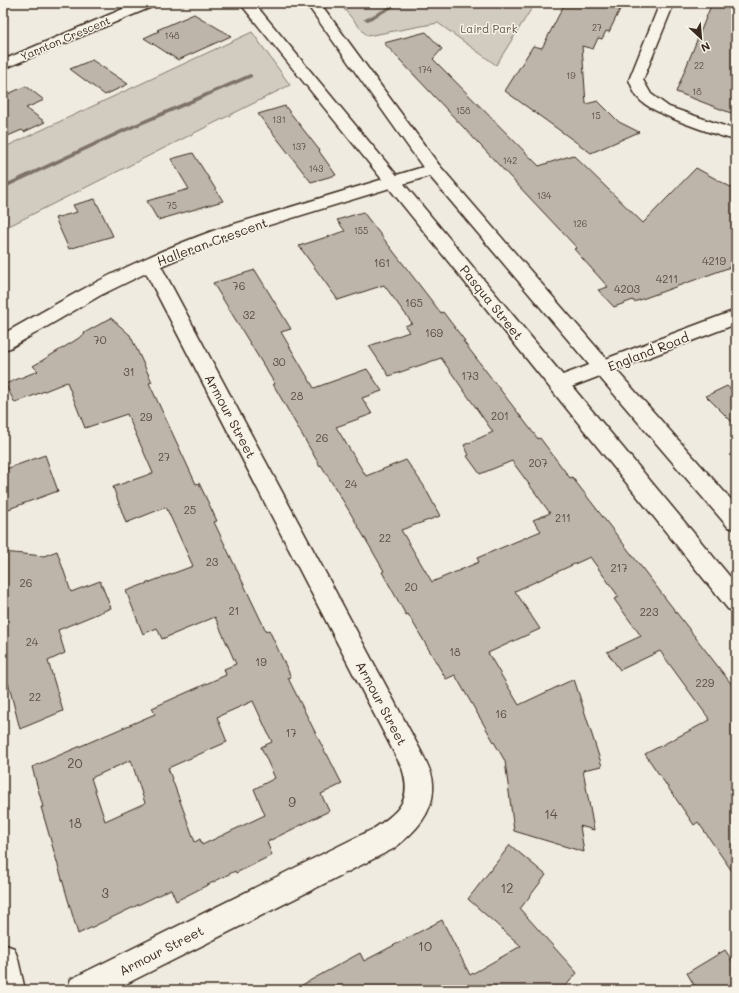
<svg xmlns="http://www.w3.org/2000/svg" width="739" height="993" viewBox="0 0 739 993" font-family="Mali,sans-serif">
	<style>
		.green { fill: #d1cbc0; stroke: #867a6f }
		.lines { fill: none; stroke-linecap: round; stroke-linejoin: round }
		.stream { fill: #7e7266; fill-rule: evenodd }
		.building { fill: #bdb5aa; stroke: #3b2a1e; fill-rule: evenodd }
		.street-casing { stroke: #3b2a1e; stroke-width: 3 }
		.secondary-casing { stroke: #3b2a1e; stroke-width: 3 }
		.street { fill: #f7f3e8; fill-rule: evenodd }
		.secondary { fill: #f7f3e8; fill-rule: evenodd }
		.labels { text-anchor: middle; dominant-baseline: central; stroke-width: 3; stroke-linejoin: round; paint-order: stroke }
		.far-number-label { font-size: 9px; fill: #5c4d41 }
		.far-park-label { font-size: 11px; fill: #605246; stroke: #f7f3e8 }
		.far-street-label { font-size: 11px; fill: #3b2a1e; stroke: #f7f3e8 }
		.number-label { font-size: 11px; fill: #5c4d41 }
		.street-label { font-size: 13px; fill: #3b2a1e; stroke: #f7f3e8 }
		.near-number-label { font-size: 13px; fill: #5c4d41 }
	</style>
	<rect width="100%" height="100%" fill="#efebe0"/>
	<filter id="ink" filterUnits="userSpaceOnUse"><feTurbulence type="fractalNoise" baseFrequency=".025" numOctaves="2"/><feDisplacementMap in="SourceGraphic" scale="8" xChannelSelector="R" yChannelSelector="G"/><feConvolveMatrix kernelMatrix="1 2 1 2 8 2 1 2 1" color-interpolation-filters="sRGB"/></filter>
	<g filter="url(#ink)">
		<!-- green -->
		<g class="green">
			<polygon points="339,3 535,3 496,65 438,23 367,36"/>
			<polygon points="252,32 290,85 3,229 3,148"/>
		</g>
		<g class="lines">
			<!-- stream -->
			<g class="stream">
				<polygon points="396,3 402,3 368,21 363,20"/>
				<polygon points="250,74 252,75 252,77 127,131 3,189 3,185 123,129"/>
			</g>
		</g>
		<!-- building -->
		<g class="building">
			<polygon points="565,3 623,3 609,32 606,31 602,39 598,38 593,49 582,46 586,104 598,101 619,122 639,132 591,153 505,91 533,46 542,48"/>
			<polygon points="712,3 736,3 736,115 676,92"/>
			<polygon points="194,14 231,36 178,60 144,38 159,31 157,30"/>
			<polygon points="426,32 442,49 433,59 539,166 573,155 643,223 696,168 736,190 736,265 634,302 633,300 614,307 598,290 608,287 574,249 577,248 384,43"/>
			<polygon points="92,60 128,84 105,95 70,69"/>
			<polygon points="26,86 44,100 26,108 45,122 24,132 22,130 3,138 3,90 8,94"/>
			<polygon points="285,106 320,151 319,151 336,175 311,182 258,114"/>
			<polygon points="193,153 223,201 158,220 147,201 189,189 171,159"/>
			<polygon points="95,199 113,236 69,249 55,218 77,212 73,205"/>
			<polygon points="363,212 441,313 443,312 465,341 463,341 538,439 540,438 570,478 572,477 736,690 736,877 698,822 694,825 645,754 710,720 660,651 620,670 607,652 641,636 614,599 619,597 590,557 515,591 540,629 488,653 519,705 574,679 602,766 583,770 594,830 580,826 584,852 514,831 505,761 455,675 446,679 408,614 406,615 382,572 384,571 348,509 321,465 320,466 273,384 275,384 213,283 255,270 291,329 281,332 314,388 367,369 382,391 362,398 372,414 336,427 366,476 406,460 424,486 440,516 401,530 432,582 479,562 477,558 541,531 533,520 550,513 512,461 480,474 467,456 469,455 464,445 493,432 441,358 389,376 369,346 409,332 405,326 412,323 384,285 338,300 299,246 345,231 337,220"/>
			<path d="M111 318 130 335 152 382 149 383 196 484 199 483 217 521 214 522 266 631 269 630 291 677 288 678 326 754H327L342 784 321 794 329 811 267 842 272 855 236 873 235 871 176 901 171 889 78 934 41 807H43L32 767 155 714 152 708 226 675 224 669 236 664 215 617 162 639 157 628 143 634 126 591 193 566 166 507 126 523 113 487 153 473 127 414 85 428 67 382 15 403 5 384 38 371 33 366 71 343 85 334 84 333ZM253 701 272 742 261 747 275 778 254 789 265 815 202 845 200 839 195 842 168 768 227 742 217 717ZM131 760 145 803 105 821 91 778Z"/>
			<polygon points="727,386 736,394 736,426 706,396"/>
			<polygon points="45,455 58,491 3,511 3,470"/>
			<polygon points="57,551 71,592 100,581 111,608 58,630 65,653 48,661 63,711 20,729 3,663 3,552 44,556"/>
			<polygon points="510,845 546,875 520,909 577,973 562,990 293,990 360,953 364,961 442,920 470,975 521,946 468,899"/>
			<polygon points="725,950 736,966 736,990 697,990 687,973"/>
		</g>
		<g class="lines">
			<defs>
				<g id="street">
					<polygon points="137,3 156,3 154,6 3,69 3,60"/>
					<path d="M660 3H674L643 80 651 94 669 107 736 130V140C715 135 652 114 639 99 634 94 632 86 629 80Z"/>
					<path d="M433 164 439 165 441 169 439 173 230 237 161 266 423 755C427 764 433 774 433 784 435 813 414 833 393 849L114 990H67L71 979 373 829C398 812 413 801 402 768L146 273 101 295 10 348 3 350V334C49 308 95 281 144 259 168 248 193 238 218 229Z"/>
					<polygon points="736,310 736,324 566,389 559,391 552,389 549,384 552,379"/>
					<polygon points="3,944 14,948 18,959 25,990 3,990"/>
				</g>
				<g id="secondary">
					<polygon points="240,3 254,3 736,584 736,612 728,609"/>
					<polygon points="306,3 320,3 439,165 610,363 736,505 736,529 728,527 596,373 427,173"/>
				</g>
			</defs>
			<!-- street casing -->
			<use href="#street" class="street-casing"/>
			<!-- secondary casing -->
			<use href="#secondary" class="secondary-casing"/>
			<!-- street -->
			<use href="#street" class="street"/>
			<!-- secondary -->
			<use href="#secondary" class="secondary"/>
		</g>
	</g>
	<g class="labels">
		<!-- far-number labels -->
		<g class="far-number-label">
			<text x="597" y="27">27</text>
			<text x="172" y="35">148</text>
			<text x="699" y="65">22</text>
			<text x="425" y="69">174</text>
			<text x="571" y="75">19</text>
			<text x="697" y="91">18</text>
			<text x="463" y="110">158</text>
			<text x="596" y="115">15</text>
			<text x="279" y="119">131</text>
			<text x="299" y="146">137</text>
			<text x="510" y="160">142</text>
			<text x="316" y="168">143</text>
			<text x="544" y="195">134</text>
			<text x="172" y="205">75</text>
			<text x="580" y="223">126</text>
			<text x="361" y="230">155</text>
		</g>
		<!-- far-park labels -->
		<g class="far-park-label">
			<text x="489" y="28">Laird Park</text>
		</g>
		<!-- far-street labels -->
		<g class="far-street-label">
			<text transform="translate(65 38) rotate(-23)">Yarnton Crescent</text>
		</g>
		<!-- number labels -->
		<g class="number-label">
			<text x="714" y="260">4219</text>
			<text x="382" y="262">161</text>
			<text x="667" y="278">4211</text>
			<text x="239" y="285">76</text>
			<text x="627" y="288">4203</text>
			<text x="414" y="302">165</text>
			<text x="249" y="314">32</text>
			<text x="434" y="332">169</text>
			<text x="100" y="339">70</text>
			<text x="279" y="361">30</text>
			<text x="129" y="371">31</text>
			<text x="470" y="375">173</text>
			<text x="297" y="395">28</text>
			<text x="500" y="415">201</text>
			<text x="146" y="416">29</text>
			<text x="322" y="437">26</text>
			<text x="164" y="456">27</text>
			<text x="538" y="462">207</text>
			<text x="351" y="483">24</text>
			<text x="190" y="509">25</text>
			<text x="563" y="517">211</text>
			<text x="385" y="537">22</text>
			<text x="212" y="561">23</text>
			<text x="619" y="567">217</text>
			<text x="26" y="582">26</text>
			<text x="411" y="586">20</text>
			<text x="234" y="610">21</text>
			<text x="649" y="611">223</text>
			<text x="32" y="641">24</text>
			<text x="455" y="651">18</text>
			<text x="261" y="661">19</text>
			<text x="705" y="682">229</text>
			<text x="35" y="696">22</text>
			<text x="501" y="713">16</text>
			<text x="291" y="732">17</text>
		</g>
		<!-- street labels -->
		<g class="street-label">
			<text transform="translate(212 241) rotate(-20)">Halleran Crescent</text>
			<text transform="translate(492 302) rotate(51)">Pasqua Street</text>
			<text transform="translate(648 351) rotate(-21)">England Road</text>
			<text transform="translate(231 416) rotate(62)">Armour Street</text>
			<text transform="translate(382 703) rotate(62)">Armour Street</text>
			<text transform="translate(161 950) rotate(-27)">Armour Street</text>
		</g>
		<!-- near-number labels -->
		<g class="near-number-label">
			<text x="75" y="762">20</text>
			<text x="292" y="801">9</text>
			<text x="551" y="813">14</text>
			<text x="75" y="822">18</text>
			<text x="507" y="887">12</text>
			<text x="105" y="892">3</text>
			<text x="425" y="945">10</text>
		</g>
	</g>
	<!-- margin -->
	<rect width="739" height="993" fill="none" stroke="#f7f3e8" stroke-width="16"/>
	<rect x="8" y="8" width="723" height="977" fill="none" stroke="#3b2a1e" stroke-width="1.5" filter="url(#ink)"/>
	<!-- north arrow -->
	<g transform="translate(701 38) rotate(154)" stroke="#f7f3e8" stroke-width="3" paint-order="stroke">
	<path d="M0-3L7 15L0 10L-7 15Z" fill="#3b2a1e"/>
	<text y="-6" font-size="11" font-weight="bold" text-anchor="middle" fill="#3b2a1e">N</text>
	</g>
</svg>
